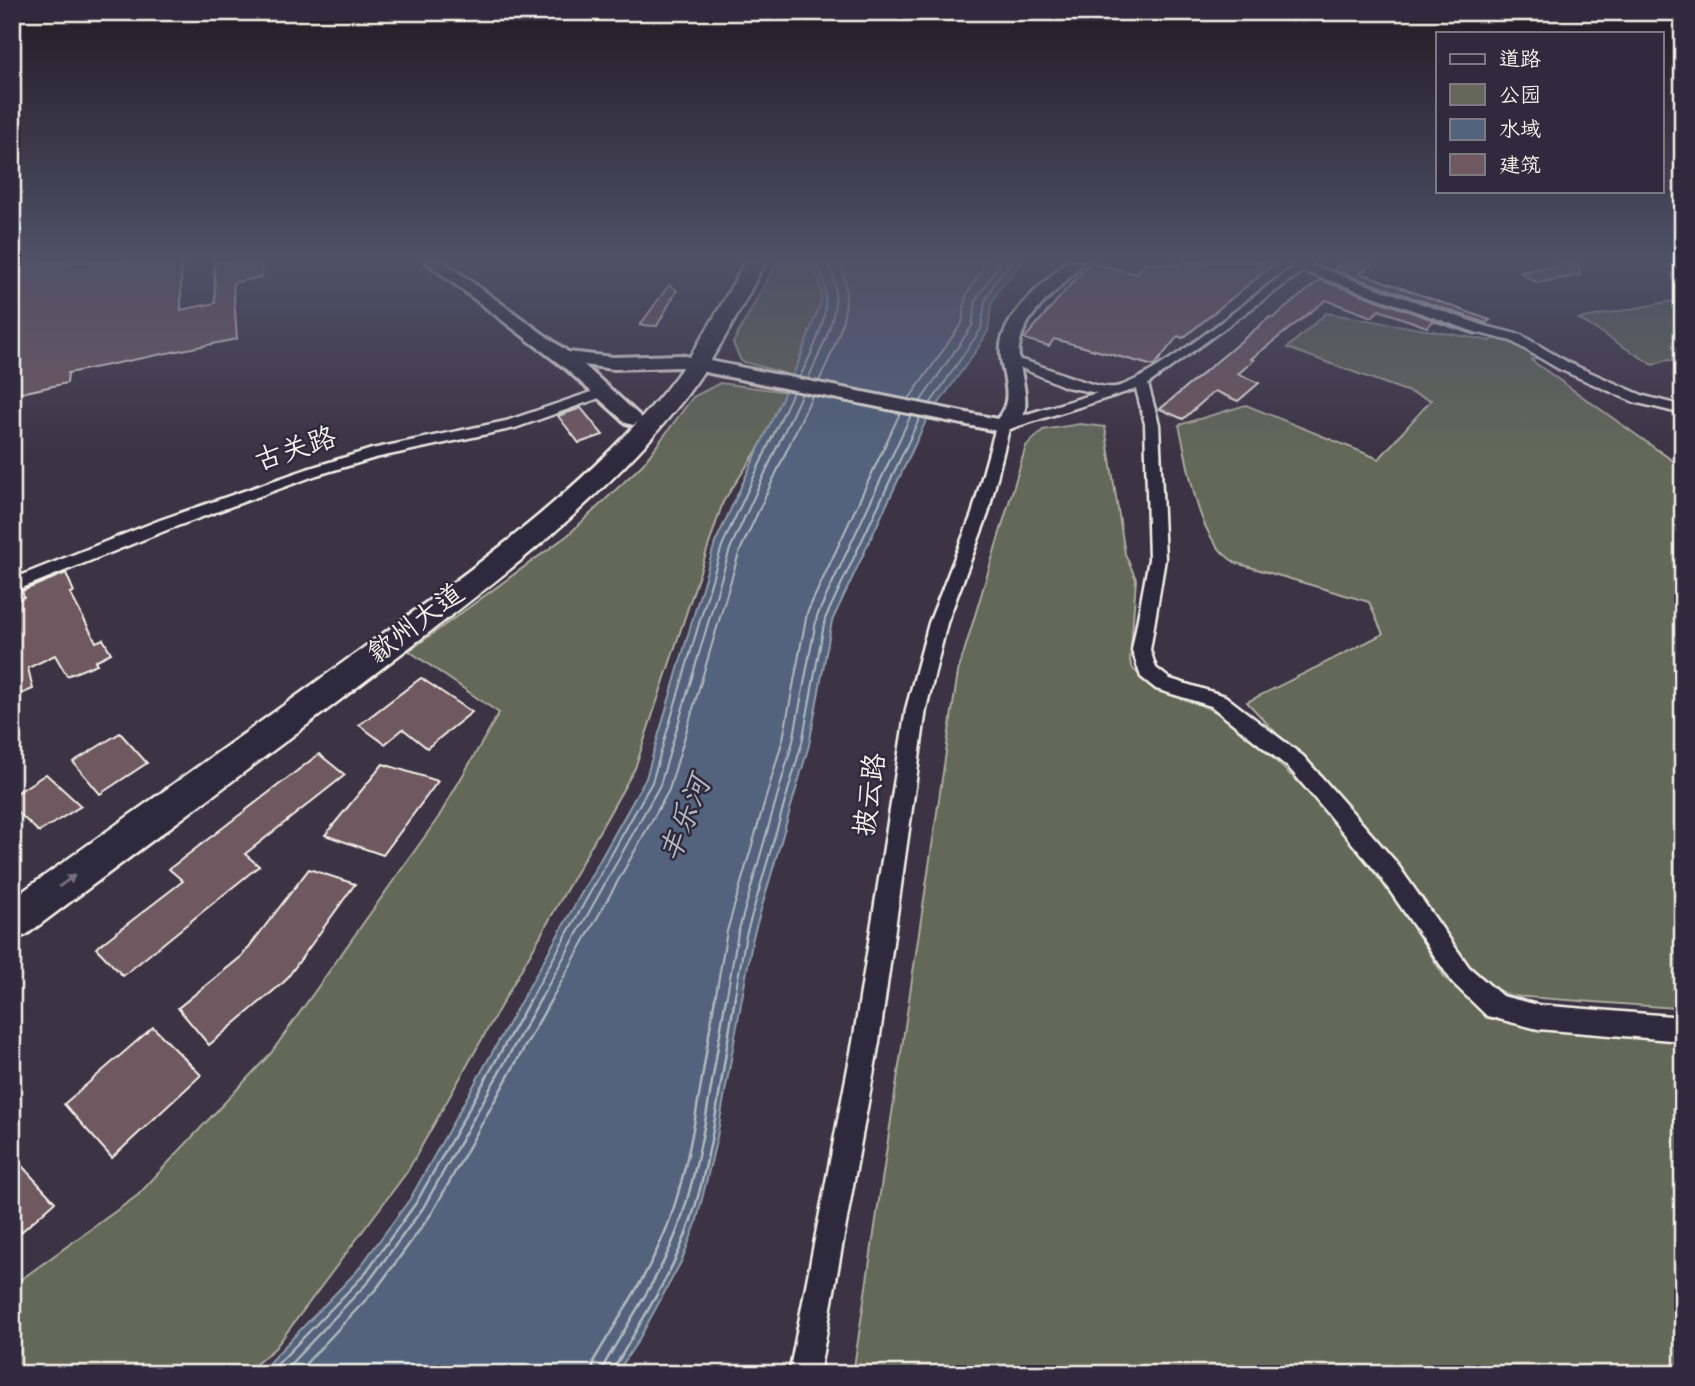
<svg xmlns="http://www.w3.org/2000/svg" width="1695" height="1386" viewBox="0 0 1695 1386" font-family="'Indie Flower','LXGW WenKai TC',sans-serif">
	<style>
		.green { fill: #646759; stroke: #acaca0; stroke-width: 2 }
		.water { fill: #52647d; stroke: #939ca8; stroke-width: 2 }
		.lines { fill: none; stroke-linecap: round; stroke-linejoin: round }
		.shore-far1 { stroke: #b3b9bd; stroke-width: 2 }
		.shore { stroke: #b3b9bd; stroke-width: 2.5 }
		.building { fill: #6f5860; stroke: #f4f1e8; stroke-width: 2 }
		.street-casing { stroke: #f4f1e8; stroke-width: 5 }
		.secondary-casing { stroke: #f4f1e8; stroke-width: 6 }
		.highway-casing { stroke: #f4f1e8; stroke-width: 5 }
		.street { fill: #2f2a3d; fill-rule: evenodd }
		.secondary { fill: #2f2a3d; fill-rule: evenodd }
		.highway { fill: #2f2a3d; fill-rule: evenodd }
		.oneway { fill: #747079 }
		.labels { text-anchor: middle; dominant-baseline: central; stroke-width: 5; stroke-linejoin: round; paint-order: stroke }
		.street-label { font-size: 28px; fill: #f4f1e8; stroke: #2f2a3d }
		.water-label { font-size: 30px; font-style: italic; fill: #b3b9bd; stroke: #2f2a3d }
	</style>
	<rect width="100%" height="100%" fill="#3c3344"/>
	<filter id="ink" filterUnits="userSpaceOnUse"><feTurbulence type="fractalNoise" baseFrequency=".0143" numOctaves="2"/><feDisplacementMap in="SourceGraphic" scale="14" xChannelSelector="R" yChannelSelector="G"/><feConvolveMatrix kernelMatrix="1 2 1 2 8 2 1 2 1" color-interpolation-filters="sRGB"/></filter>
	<g filter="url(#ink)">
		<!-- green -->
		<g class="green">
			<polygon points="777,262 808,262 819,279 822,299 793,376 741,361 733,343"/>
			<polygon points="1683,299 1683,363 1667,360 1653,365 1579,319"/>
			<path d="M1326 313 1491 341 1502 331 1542 356 1531 360 1683 468V1003L1675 1008 1511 996 1483 983 1347 809 1247 702 1383 634 1369 602 1236 563C1195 540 1190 468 1179 425L1246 405 1379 459 1431 400 1287 348Z"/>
			<polygon points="720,383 795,393 723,502 635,768 407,1172 275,1348 244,1374 12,1374 12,1286 138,1195 271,1053 438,818 499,713 409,651 568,535 643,464 693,397"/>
			<polygon points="1080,424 1105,427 1125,554 1136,579 1130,661 1133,669 1147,682 1230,718 1315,798 1402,908 1445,978 1481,1009 1683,1030 1683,1374 853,1374 958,672 1026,446 1043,430"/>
		</g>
		<!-- water -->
		<polygon class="water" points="808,262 1022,262 998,290 991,306 988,331 978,348 925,423 832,621 809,745 753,937 717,1137 696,1224 681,1262 638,1341 616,1374 258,1374 357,1271 410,1199 646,778 715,543 800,359 822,299 819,279"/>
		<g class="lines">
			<!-- shore-far1 -->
			<g class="shore-far1">
				<path d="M800 377C818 339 838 302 816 262"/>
				<path d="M808 379C825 341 848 302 827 262"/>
				<path d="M819 381C837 342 856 304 840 262"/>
				<polyline points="909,399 962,323 966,296 986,262"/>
				<polyline points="920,402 972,326 976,300 1000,262"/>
				<polyline points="930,404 981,329 985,302 996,279 1012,262"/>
				<polyline points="530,1000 652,782 722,546 793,392"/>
				<polyline points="540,1000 660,785 730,549 802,393"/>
				<polyline points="551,1000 669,790 739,553 812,396"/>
				<polyline points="715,1000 727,931 783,739 807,613 900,413"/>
				<polyline points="726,1000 738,933 793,741 817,616 911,415"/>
				<polyline points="734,1000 746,935 802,743 825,619 920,417"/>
			</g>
			<!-- shore -->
			<g class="shore">
				<polyline points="268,1374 363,1276 416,1203 531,998"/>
				<polyline points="281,1374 369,1281 423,1208 541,998"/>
				<polyline points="296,1374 377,1288 432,1213 552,998"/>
				<path d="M592 1374 594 1360C621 1314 652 1269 670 1219 693 1154 703 1067 715 998"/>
				<path d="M602 1374 605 1363C631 1317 664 1271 681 1220 704 1149 713 1071 726 998"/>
				<path d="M611 1374C638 1325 672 1276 690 1223 713 1155 722 1070 735 998"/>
			</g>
		</g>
		<!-- building -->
		<g class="building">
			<polygon points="12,262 181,262 181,310 215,303 214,262 260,262 262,277 233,283 237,339 68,373 67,383 12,395"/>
			<polygon points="1090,262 1136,274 1146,262 1179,265 1184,262 1276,262 1183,338 1178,336 1154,366 1054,339 1049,346 1024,339"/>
			<polygon points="1344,262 1374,262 1360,273 1490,320 1486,323 1333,270"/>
			<polygon points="1577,262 1580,275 1537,283 1520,272"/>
			<polygon points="1320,280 1476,335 1433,321 1427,327 1379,310 1372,317 1326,300 1251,359 1254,360 1238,374 1259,383 1238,401 1215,391 1183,419 1160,409 1270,317 1273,318"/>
			<polygon points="669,285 677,290 657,326 640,325"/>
			<polygon points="581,408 603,435 579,443 558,416"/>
			<polygon points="66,573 74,592 70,593 96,642 103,639 111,653 95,661 97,664 67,676 55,655 28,668 33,689 12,698 12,602 24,597 22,591"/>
			<polygon points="421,678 472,712 427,748 403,729 385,744 359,725"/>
			<polygon points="120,733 147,763 100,794 73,762"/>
			<polygon points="319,754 345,775 245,854 259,866 123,976 96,948 183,881 169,869"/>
			<polygon points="383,764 438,781 383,855 325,835"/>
			<polygon points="46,774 81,806 39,832 12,807 12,796"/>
			<polygon points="309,869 355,884 285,981 209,1045 178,1008 242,956"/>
			<polygon points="153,1027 201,1075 112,1158 64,1104"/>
			<polygon points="12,1155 55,1202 12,1240"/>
		</g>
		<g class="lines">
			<defs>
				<g id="street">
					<path d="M1288 262H1313L1311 265 1485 326 1521 335 1569 363 1644 396 1683 406V414L1634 402 1559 369 1511 341 1475 332 1303 271 1148 384 1159 424 1165 559 1150 650 1156 668 1170 679 1225 696 1303 756 1395 861 1469 967 1502 996 1538 1005 1683 1017V1041L1538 1029 1487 1016 1453 983 1379 875 1289 768 1211 706 1156 689 1141 677 1132 650 1149 559 1145 424 1136 389 1009 429 988 514 947 623 926 709 879 1042 819 1374H789L853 1042 906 709 929 623 972 514 997 423 1097 393 1066 387 1003 360C1015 349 1090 391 1115 387 1151 382 1257 293 1293 267Z"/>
					<polygon points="603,388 610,392 608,395 515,428 375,458 317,475 172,528 12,592 12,579 160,520 307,469 372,449 506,421"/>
				</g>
				<path id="secondary" d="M426 262H444L568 352 613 357 680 355 997 419C1020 394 993 365 1003 336 1013 307 1044 284 1066 262H1083C1063 289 1024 310 1019 347 1015 372 1045 421 1002 432L680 367 613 369 584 365 643 419 633 425 626 423 565 368Z"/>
				<path id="highway" d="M745 262H765C738 315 710 369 671 415 591 511 489 587 390 662 270 754 147 844 26 935L12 941V899C132 813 252 729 370 643 470 571 572 498 653 405 691 362 718 311 745 262Z"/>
			</defs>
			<!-- street casing -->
			<use href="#street" class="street-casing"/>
			<!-- secondary casing -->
			<use href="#secondary" class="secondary-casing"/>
			<!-- highway casing -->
			<use href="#highway" class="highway-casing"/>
			<!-- street -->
			<use href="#street" class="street"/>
			<!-- secondary -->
			<use href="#secondary" class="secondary"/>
			<!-- highway -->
			<use href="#highway" class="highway"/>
		</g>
		<!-- one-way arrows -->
		<defs><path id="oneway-solid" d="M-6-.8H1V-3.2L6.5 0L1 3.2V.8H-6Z" transform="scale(1.75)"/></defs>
		<use class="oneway" href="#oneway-solid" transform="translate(67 881) rotate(-36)"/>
	</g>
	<!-- sky -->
	<linearGradient id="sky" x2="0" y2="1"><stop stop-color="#211c25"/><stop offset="0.57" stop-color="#505067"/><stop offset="1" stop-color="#505067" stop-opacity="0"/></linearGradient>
	<rect width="1695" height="456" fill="url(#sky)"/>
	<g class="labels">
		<!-- street labels -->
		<g class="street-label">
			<text transform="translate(296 451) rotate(-18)">古关路</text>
			<text transform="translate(417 625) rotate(-37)">歙州大道</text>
			<text transform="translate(872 795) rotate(-82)">披云路</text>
		</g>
		<!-- water labels -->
		<g class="water-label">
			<text transform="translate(687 820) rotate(-68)">丰乐河</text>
		</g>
	</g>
	<!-- margin -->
	<rect width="1695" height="1386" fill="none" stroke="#2f2a3d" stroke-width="42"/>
	<rect x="21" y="21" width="1653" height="1344" fill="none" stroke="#f4f1e8" stroke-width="2.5" filter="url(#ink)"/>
	<!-- legend -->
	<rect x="1436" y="32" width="228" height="161" fill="#2f2a3d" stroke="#7e7a81" stroke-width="2"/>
	<rect x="1450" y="54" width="35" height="10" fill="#2f2a3d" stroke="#7e7a81" stroke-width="2"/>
	<text x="1499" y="66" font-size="21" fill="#f4f1e8">道路</text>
	<rect x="1450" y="84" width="35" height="21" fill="#646759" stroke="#7e7a81" stroke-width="2"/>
	<text x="1499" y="102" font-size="21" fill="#f4f1e8">公园</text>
	<rect x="1450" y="119" width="35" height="21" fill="#52647d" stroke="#7e7a81" stroke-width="2"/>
	<text x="1499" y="136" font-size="21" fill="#f4f1e8">水域</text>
	<rect x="1450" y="154" width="35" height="21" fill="#6f5860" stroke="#7e7a81" stroke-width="2"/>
	<text x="1499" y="172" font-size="21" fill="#f4f1e8">建筑</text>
</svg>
